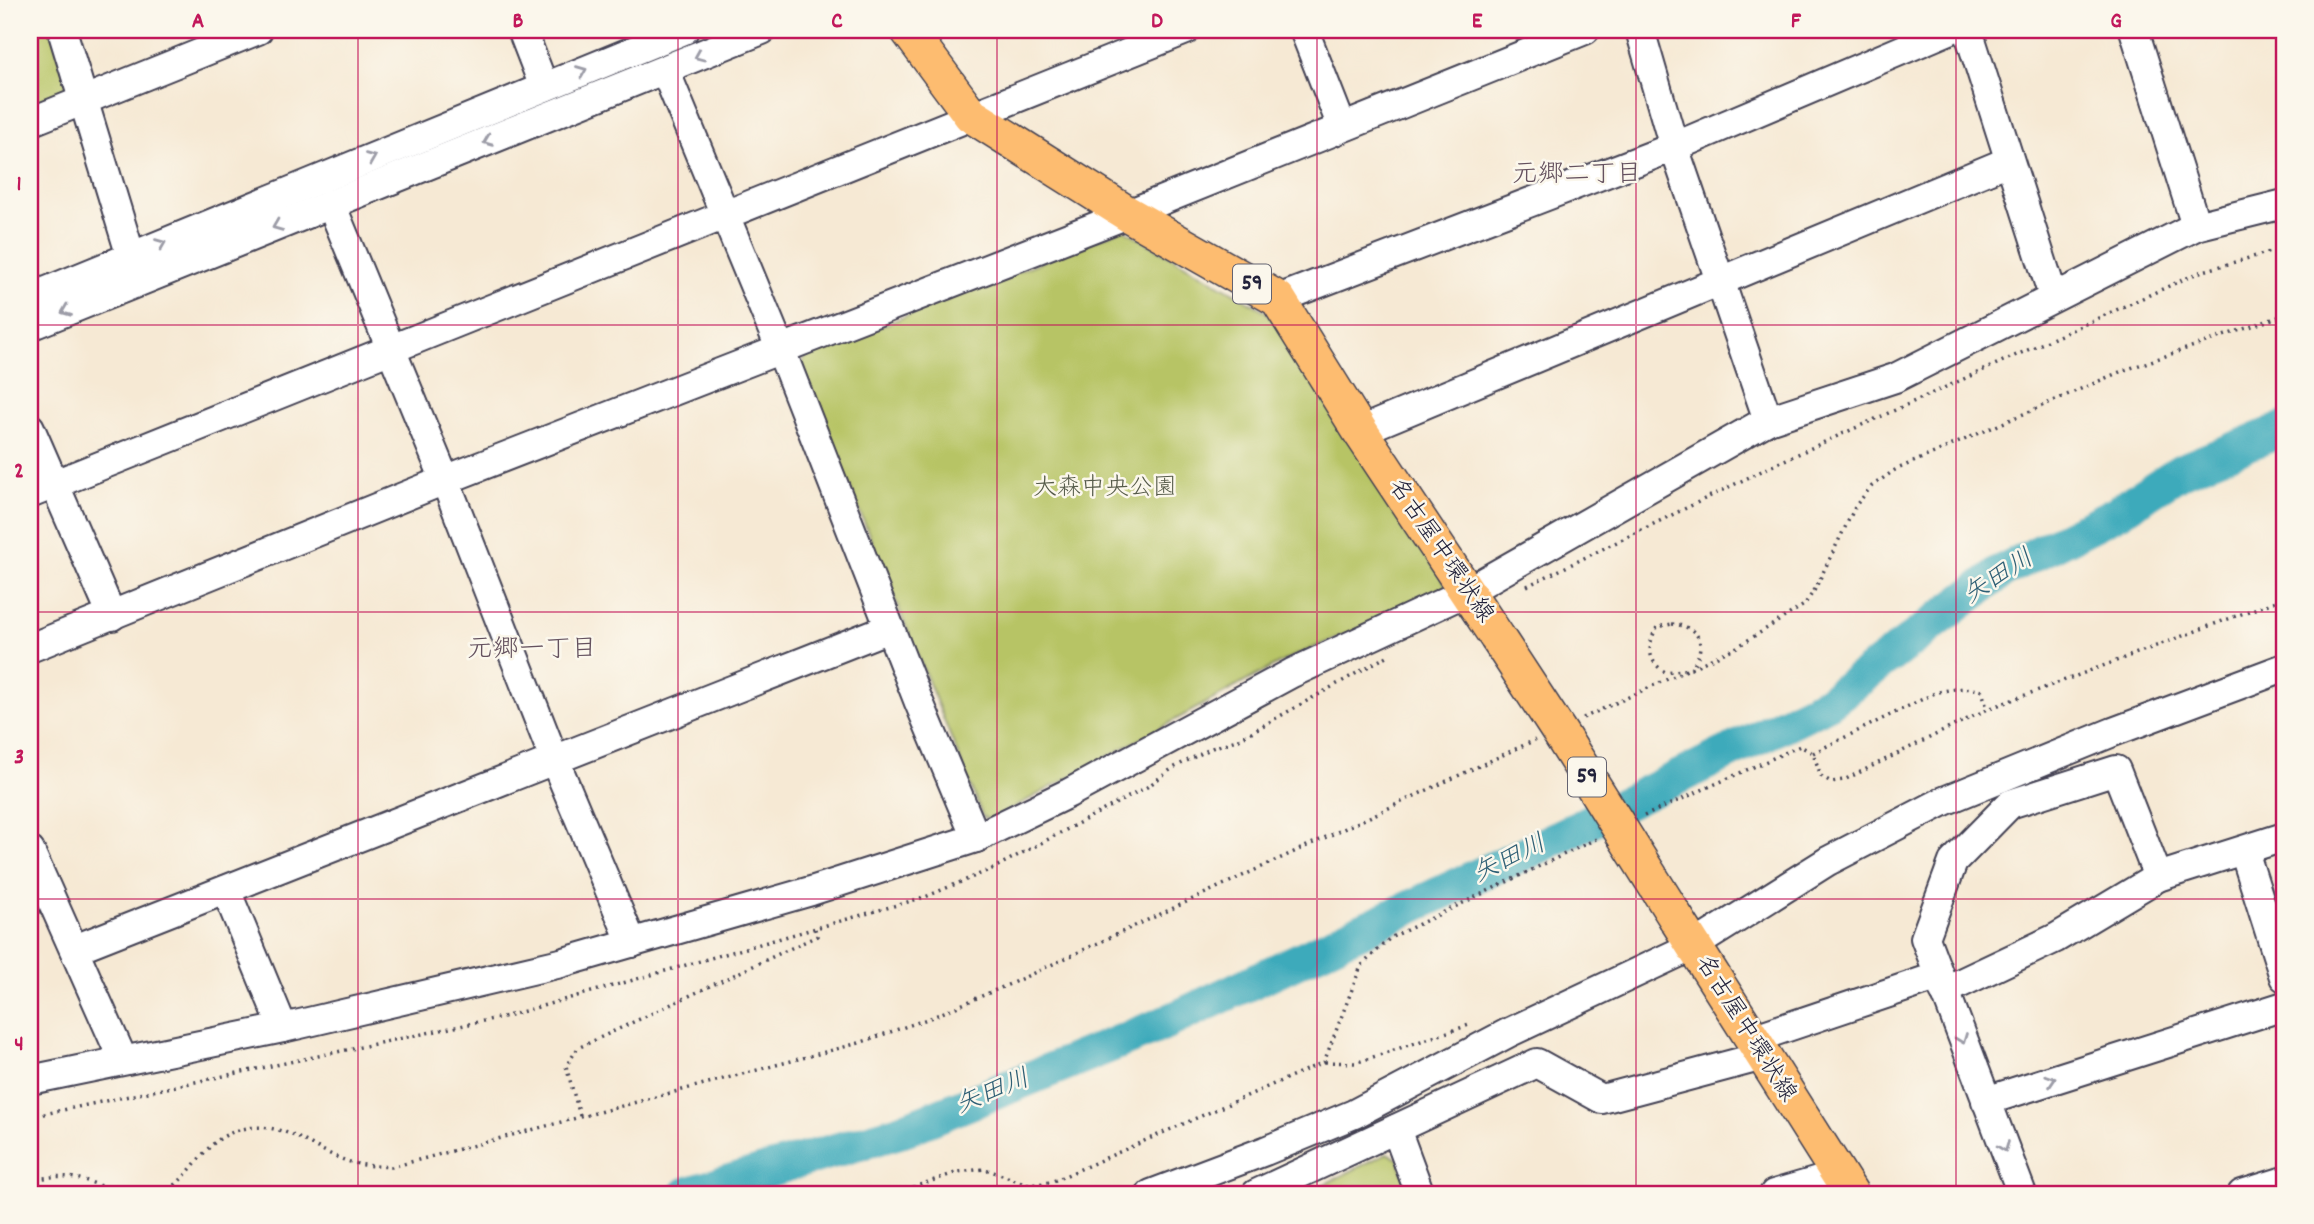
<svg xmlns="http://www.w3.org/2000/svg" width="2314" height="1224" viewBox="0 0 2314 1224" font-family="Dekko,'Klee One',sans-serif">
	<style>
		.green { fill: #b7c465; stroke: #6c7350; stroke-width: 2 }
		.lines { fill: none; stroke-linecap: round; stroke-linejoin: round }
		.river { stroke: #3daabb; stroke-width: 35 }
		.minor-casing { stroke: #424052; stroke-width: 32 }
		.major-casing { stroke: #424052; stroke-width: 38 }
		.path { stroke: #424052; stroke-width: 3.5; stroke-dasharray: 2 5; stroke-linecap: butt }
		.minor { stroke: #fff; stroke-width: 28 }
		.major { stroke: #fdbc70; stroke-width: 35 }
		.major-bridge-casing { stroke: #424052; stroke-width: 38; stroke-linecap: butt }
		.major-bridge { stroke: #fdbc70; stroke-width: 35 }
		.oneway { stroke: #9c9ca7 }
		.grid { fill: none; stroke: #c2185b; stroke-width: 2; stroke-opacity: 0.55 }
		.labels { text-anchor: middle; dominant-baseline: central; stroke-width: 5; stroke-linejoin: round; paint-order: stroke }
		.shield { fill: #fbf7ec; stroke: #636270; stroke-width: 2 }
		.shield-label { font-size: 23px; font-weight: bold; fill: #22223b }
		.park-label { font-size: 24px; fill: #565b4a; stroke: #fbf7ec }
		.street-label { font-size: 24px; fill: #22223b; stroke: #fbf7ec }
		.neighbourhood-label { font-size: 26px; fill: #65525f; stroke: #fbf7ec }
		.water-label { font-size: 26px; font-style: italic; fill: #2e5f75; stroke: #fbf7ec }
		.neatline { fill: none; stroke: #c2185b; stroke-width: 2.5 }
		.grid-label { font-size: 23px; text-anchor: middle; font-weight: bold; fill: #c2185b }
	</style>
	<rect width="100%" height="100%" fill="#fbf7ec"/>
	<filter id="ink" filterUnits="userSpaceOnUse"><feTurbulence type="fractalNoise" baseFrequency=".0143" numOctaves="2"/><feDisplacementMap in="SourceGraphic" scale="14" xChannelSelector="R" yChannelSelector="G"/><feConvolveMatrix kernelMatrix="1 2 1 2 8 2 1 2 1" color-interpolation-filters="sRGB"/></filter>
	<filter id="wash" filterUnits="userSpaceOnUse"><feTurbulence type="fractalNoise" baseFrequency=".00686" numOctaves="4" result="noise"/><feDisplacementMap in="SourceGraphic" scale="28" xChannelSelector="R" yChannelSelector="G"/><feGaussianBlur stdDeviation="1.57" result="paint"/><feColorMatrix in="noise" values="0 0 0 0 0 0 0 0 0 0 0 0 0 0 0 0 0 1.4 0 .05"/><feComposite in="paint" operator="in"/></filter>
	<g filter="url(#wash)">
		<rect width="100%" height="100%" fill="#f6e9d4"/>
		<!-- green -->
		<g class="green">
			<polygon points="30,30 52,30 67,84 63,95 30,108"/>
			<polygon points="1123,229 1265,311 1275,322 1449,590 1287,659 991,820 983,817 801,366 804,357"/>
			<polygon points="1387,1153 1398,1159 1410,1194 1305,1194"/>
		</g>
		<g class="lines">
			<!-- river -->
			<polyline class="river" points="687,1194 898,1132 1163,1024 1536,848 1829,702 2004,570 2118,512 2181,471 2284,429"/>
		</g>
	</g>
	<g filter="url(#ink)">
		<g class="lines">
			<defs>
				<g id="minor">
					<polyline points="62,30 136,273"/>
					<polyline points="522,30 544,87"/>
					<polyline points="1304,30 1342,127"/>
					<polyline points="1640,30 1674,147 1768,420"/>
					<polyline points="1968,30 2053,296"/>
					<polyline points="2134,30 2196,226"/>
					<polyline points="665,70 780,348 918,700 976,838"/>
					<polyline points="30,122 258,30"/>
					<polyline points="331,204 445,480 555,761 632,943"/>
					<polyline points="30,298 684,30"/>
					<polyline points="1278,299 1674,147 1949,30"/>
					<polyline points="30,326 762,30"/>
					<polyline points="30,428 112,616"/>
					<polyline points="1360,431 2009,161"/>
					<polyline points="30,494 1186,30"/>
					<polyline points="30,648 445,480 1128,214 1585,30"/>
					<polyline points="30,851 123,1060"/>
					<polyline points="2244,851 2284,977"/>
					<polyline points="226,890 283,1028"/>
					<polyline points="75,949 889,628"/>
					<polyline points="1944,991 2056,938 2158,877 2284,837"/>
					<polyline points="1752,1039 1939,976"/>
					<polyline points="30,1080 283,1028 561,963 811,891 976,838 1069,793 1292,673 1466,592 1768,420 1895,378 2196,226 2284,204"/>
					<polyline points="1986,1101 2284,1006"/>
					<polyline points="1396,1129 1420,1194"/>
					<polyline points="1151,1194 1265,1151 1354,1114 1508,1033 1693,946 1828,861 1944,801 2113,732 2284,668"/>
					<polyline points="1256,1194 1537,1063 1602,1099 1763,1056"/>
					<polyline points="1774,1194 1839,1175"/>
					<polyline points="2022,1194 1925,938 1953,862 2010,804 2116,770 2158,877"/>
					<polyline points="2242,1194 2284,1181"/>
				</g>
				<g id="major">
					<polyline points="908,30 971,115 1128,214 1278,299 1360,431 1497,637"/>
					<polyline points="1676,918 1851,1194"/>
				</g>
			</defs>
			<!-- minor casing -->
			<use href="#minor" class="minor-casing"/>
			<!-- major casing -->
			<use href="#major" class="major-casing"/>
			<!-- path -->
			<g class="path">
				<polyline points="1527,586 1778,463 2200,272 2284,248"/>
				<path d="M1672 624C1702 627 1707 646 1691 669L1665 672C1647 661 1647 645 1657 627Z"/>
				<polyline points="1583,718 1737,647 1804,605 1814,591 1856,505 1872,486 1895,470 2122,371 2284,315"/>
				<path d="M1813 753 1935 693C1951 689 1966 686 1982 691L1987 708"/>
				<polyline points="1644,816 1800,746 1813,753 1821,776 1831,782 1844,780 1988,709 2284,598"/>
				<polyline points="1325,1062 1355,1063 1469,1025"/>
				<polyline points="580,1116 566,1066 578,1048 817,936 815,929"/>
				<polyline points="30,1117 507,1016 925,897 992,869 1147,787 1173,768 1212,748 1239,739 1389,655"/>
				<path d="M30 1181C68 1171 85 1179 119 1194"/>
				<path d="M156 1194C163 1192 170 1190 175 1185 198 1165 207 1139 239 1130 280 1118 309 1147 344 1160 360 1166 376 1166 392 1167L859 1043 930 1018 1010 984 1535 740"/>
				<polyline points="893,1194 958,1172 985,1169 1030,1185 1051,1182 1324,1062 1361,966 1390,938 1596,839"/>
			</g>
			<!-- minor -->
			<use href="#minor" class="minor"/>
			<!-- major -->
			<use href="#major" class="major"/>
			<defs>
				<polyline id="major-bridge" points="1497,637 1560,733 1676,918"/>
			</defs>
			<!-- major-bridge casing -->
			<use href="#major-bridge" class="major-bridge-casing"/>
			<!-- major-bridge -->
			<use href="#major-bridge" class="major-bridge"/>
		</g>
		<!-- one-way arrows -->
		<defs><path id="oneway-chevron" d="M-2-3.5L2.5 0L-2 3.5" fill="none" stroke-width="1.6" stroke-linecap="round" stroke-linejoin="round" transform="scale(1.75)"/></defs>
		<g class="oneway">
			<use href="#oneway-chevron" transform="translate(699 56) rotate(157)"/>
			<use href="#oneway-chevron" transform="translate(582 71) rotate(-22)"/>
			<use href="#oneway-chevron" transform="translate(488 141) rotate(158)"/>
			<use href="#oneway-chevron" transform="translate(371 158) rotate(-22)"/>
			<use href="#oneway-chevron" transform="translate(277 226) rotate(158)"/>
			<use href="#oneway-chevron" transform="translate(161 244) rotate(-22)"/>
			<use href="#oneway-chevron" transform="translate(66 311) rotate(158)"/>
			<use href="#oneway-chevron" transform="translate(1962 1039) rotate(69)"/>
			<use href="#oneway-chevron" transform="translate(2051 1080) rotate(-18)"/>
			<use href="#oneway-chevron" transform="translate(2004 1147) rotate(69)"/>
		</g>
	</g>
	<!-- grid -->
	<path class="grid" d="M358 30V1194M678 30V1194M997 30V1194M1317 30V1194M1636 30V1194M1956 30V1194M30 325H2284M30 612H2284M30 899H2284"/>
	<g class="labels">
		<!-- shield labels -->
		<g class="shield">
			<rect x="1233" y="264.5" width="38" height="39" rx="5"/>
			<rect x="1568" y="757.5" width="38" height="39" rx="5"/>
		</g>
		<g class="shield-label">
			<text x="1252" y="284">59</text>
			<text x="1587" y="777">59</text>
		</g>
		<!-- park labels -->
		<g class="park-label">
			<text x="1105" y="489">大森中央公園</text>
		</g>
		<!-- street labels -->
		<g class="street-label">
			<text transform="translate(1440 551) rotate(56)">名古屋中環状線</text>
			<text transform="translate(1745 1029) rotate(58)">名古屋中環状線</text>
		</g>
		<!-- neighbourhood labels -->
		<g class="neighbourhood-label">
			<text x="1577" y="175">元郷二丁目</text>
			<text x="532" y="650">元郷一丁目</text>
		</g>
		<!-- water labels -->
		<g class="water-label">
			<text transform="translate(1999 578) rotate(-33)">矢田川</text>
			<text transform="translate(1510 860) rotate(-26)">矢田川</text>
			<text transform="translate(993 1093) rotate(-22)">矢田川</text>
		</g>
	</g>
	<!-- margin -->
	<rect width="2314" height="1224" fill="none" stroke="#fbf7ec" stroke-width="77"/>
	<rect x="38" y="38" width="2238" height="1148" class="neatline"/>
	<g class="grid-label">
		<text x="198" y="27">A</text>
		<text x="518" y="27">B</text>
		<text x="837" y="27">C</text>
		<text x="1157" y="27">D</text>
		<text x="1477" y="27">E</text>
		<text x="1796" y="27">F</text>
		<text x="2116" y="27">G</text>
		<text x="19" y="190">1</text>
		<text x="19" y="477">2</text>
		<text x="19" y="763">3</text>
		<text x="19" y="1050">4</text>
	</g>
</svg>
